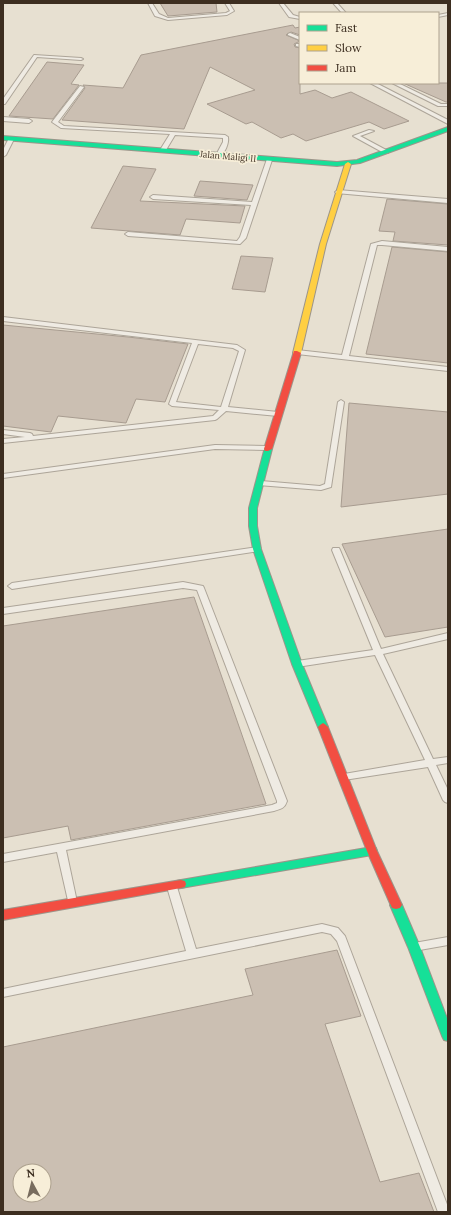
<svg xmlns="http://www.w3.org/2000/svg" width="451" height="1215" viewBox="0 0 451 1215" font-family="Lora,serif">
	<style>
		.building { fill: #cbbfb2; stroke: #a89c90; fill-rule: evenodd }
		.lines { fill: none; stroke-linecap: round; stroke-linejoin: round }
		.lane-casing { stroke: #ada599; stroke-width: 2 }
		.fast-casing { stroke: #9c958a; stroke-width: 2 }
		.slow-casing { stroke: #9c958a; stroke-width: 2 }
		.jam-casing { stroke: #9c958a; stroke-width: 2 }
		.lane { fill: #efebe3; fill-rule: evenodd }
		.fast { fill: #16e098; fill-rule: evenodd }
		.slow { fill: #ffcf43; fill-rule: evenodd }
		.jam { fill: #f24e42; fill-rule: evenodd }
		.labels { text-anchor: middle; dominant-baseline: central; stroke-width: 3.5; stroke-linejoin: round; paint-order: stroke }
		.far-street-label { font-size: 9px; fill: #3d2e20; stroke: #f7eed8 }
	</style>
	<rect width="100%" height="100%" fill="#e7e0d1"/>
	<!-- building -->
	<g class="building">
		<polygon points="160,3 216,3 217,12 168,16"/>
		<polygon points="293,25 295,28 300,27 300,35 291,32 286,35 300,41 294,44 295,47 300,48 300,94 315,90 332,98 351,92 409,121 384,129 369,122 306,141 293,134 281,138 252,122 246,124 207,104 255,90 210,67 184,129 62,120 85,88 83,85 123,88 141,55"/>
		<polygon points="47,62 84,65 71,84 79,85 53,119 9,116"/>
		<polygon points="403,83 448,83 448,102 446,102"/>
		<polygon points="123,166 156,169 140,201 245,206 240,223 186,219 180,235 91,228"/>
		<polygon points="200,181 253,185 247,200 194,196"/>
		<polygon points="387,199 448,204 448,245 393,241 395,232 379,231"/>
		<polygon points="392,247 448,252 448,363 366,354"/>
		<polygon points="241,256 273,258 265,292 232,289"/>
		<polygon points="3,325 128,337 188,344 165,402 136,399 126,423 58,416 51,432 3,426"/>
		<polygon points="349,403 448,412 448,494 341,507"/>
		<polygon points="448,529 448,627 385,637 342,544"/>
		<polygon points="194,597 266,804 71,840 68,826 3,838 3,626"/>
		<path d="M337 950 361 1016 325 1024 380 1182 419 1173 434 1212H3V1047L253 995 245 969ZM20 1171H44V1195H20Z"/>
	</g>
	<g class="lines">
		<defs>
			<g id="lane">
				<polygon points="148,3 152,3 159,14 168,18 226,13 230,11 225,3 229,3 234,11 227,15 168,20 155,16"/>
				<polygon points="279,3 283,3 293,15 300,17 300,19 289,17"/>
				<polygon points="333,3 337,3 346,13 342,13"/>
				<polygon points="448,13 448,15 438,17 438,15"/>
				<polygon points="290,33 300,37 300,40 288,35 288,34"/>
				<polygon points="296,44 300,44 300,47 296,46"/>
				<polygon points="34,55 81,58 83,59 81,60 37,57 5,104 3,104 3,99"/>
				<polygon points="370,83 376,83 448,120 448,124"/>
				<polygon points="392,83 398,83 441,104 448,104 448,106 438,106"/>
				<path d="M80 86 84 87 58 122 64 126 225 135 228 137C229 144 225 153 219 157L216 155 223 142V138L175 135 166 150 163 152 160 150 170 134 61 128 52 122Z"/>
				<polygon points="3,117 29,119 32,121 29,123 3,121"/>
				<polygon points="369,130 374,131 360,136 388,151 388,153 384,153 353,136"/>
				<polygon points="9,138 14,139 6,155 3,157 3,150"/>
				<polygon points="267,159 272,160 246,238 240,244 128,236 125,234 128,232 237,241 240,237 251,205 153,199 150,197 153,195 252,202"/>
				<polygon points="338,190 448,199 448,203 336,193 335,192"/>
				<polygon points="382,241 448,247 448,251 382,245 377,245 349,356 448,367 448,371 297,354 294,352 297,350 342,355 371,244"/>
				<path d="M3 317 237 345 245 350 228 407 278 412 281 414 278 416 226 411 217 419 215 420 3 443V439L25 437 3 434V430L30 433 32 434 33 436 213 416 219 410 172 406 169 404 192 343 3 321ZM198 344 233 348 239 351 221 407 176 402Z"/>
				<polygon points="341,400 344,402 331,487 321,490 258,485 257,483 258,481 261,481 320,486 325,484 338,402"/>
				<polygon points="215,445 267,446 271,448 267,450 215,449 3,478 3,474"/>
				<polygon points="257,547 260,547 261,549 260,551 12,589 8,586 12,583"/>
				<polygon points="333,548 339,548 340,550 381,649 448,633 448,639 383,654 433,759 448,757 448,763 436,765 448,790 448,803 445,802 443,800 428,767 344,780 341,779 339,777 341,775 344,774 425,760 375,655 297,667 293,664 297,661 373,650 332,550"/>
				<path d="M183 582 203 586 204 588 287 801C285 808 281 809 274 811L66 850 77 902 75 905 72 906 69 905 57 852 3 862V854L272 805 277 803V801L197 590 183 588 3 614V608Z"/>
				<polygon points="172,883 175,884 177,887 196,949 322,924 338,928 345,936 448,1207 448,1212 438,1212 337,941 331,934 322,932 3,997 3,989 186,951 167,887 169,884"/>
				<polygon points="448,937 448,945 414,951 410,950 409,947 410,944 414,943"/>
			</g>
			<g id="fast">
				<polygon points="448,127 448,131 360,163 337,166 3,140 3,136 337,162 357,160"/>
				<polygon points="265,447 268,447 272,449 257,508 257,526 261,549 302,664 328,727 326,729 320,729 318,727 292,664 253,549 249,526 249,508"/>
				<polygon points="372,847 376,848 377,851 376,854 372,855 181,888 177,887 176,884 177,881 181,880"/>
				<polygon points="396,901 400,902 402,905 420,947 448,1021 448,1041 444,1040 442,1036 408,947 390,905 392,902"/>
			</g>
			<polygon id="slow" points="348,162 351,164 326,244 301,353 297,355 294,355 293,353 320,244 345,164"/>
			<g id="jam">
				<polygon points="294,351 297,351 301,353 272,449 268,451 265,451 264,449"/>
				<polygon points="323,723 326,725 328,727 377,851 402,905 400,908 396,909 392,908 367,851 318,727 320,725"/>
				<polygon points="181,880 185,881 186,884 185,887 181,888 3,920 3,910"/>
			</g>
		</defs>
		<!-- lane casing -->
		<use href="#lane" class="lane-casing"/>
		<!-- fast casing -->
		<use href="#fast" class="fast-casing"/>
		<!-- slow casing -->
		<use href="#slow" class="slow-casing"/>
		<!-- jam casing -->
		<use href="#jam" class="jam-casing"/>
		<!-- lane -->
		<use href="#lane" class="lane"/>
		<!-- fast -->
		<use href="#fast" class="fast"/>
		<!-- slow -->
		<use href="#slow" class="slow"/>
		<!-- jam -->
		<use href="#jam" class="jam"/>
	</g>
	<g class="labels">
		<!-- far-street labels -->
		<g class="far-street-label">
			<text transform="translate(228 156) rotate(5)">Jalan Maligi II</text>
		</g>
	</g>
	<!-- border -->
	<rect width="451" height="1215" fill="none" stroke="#3d2e20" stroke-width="8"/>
	<!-- legend -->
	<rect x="299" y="12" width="140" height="72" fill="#f7eed8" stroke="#ada18e"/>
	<rect x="307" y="25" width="20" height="6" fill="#16e098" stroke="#ada18e"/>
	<text x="335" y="32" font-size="12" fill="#3d2e20">Fast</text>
	<rect x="307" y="45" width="20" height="6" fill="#ffcf43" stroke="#ada18e"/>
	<text x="335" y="52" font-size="12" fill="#3d2e20">Slow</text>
	<rect x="307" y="65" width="20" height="6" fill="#f24e42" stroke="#ada18e"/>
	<text x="335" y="72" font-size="12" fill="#3d2e20">Jam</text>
	<!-- north arrow -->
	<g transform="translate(32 1183) rotate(353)"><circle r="19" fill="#f7eed8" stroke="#ada18e"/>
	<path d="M0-3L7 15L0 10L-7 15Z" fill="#786c5e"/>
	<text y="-6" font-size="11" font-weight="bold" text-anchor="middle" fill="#3d2e20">N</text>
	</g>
</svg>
